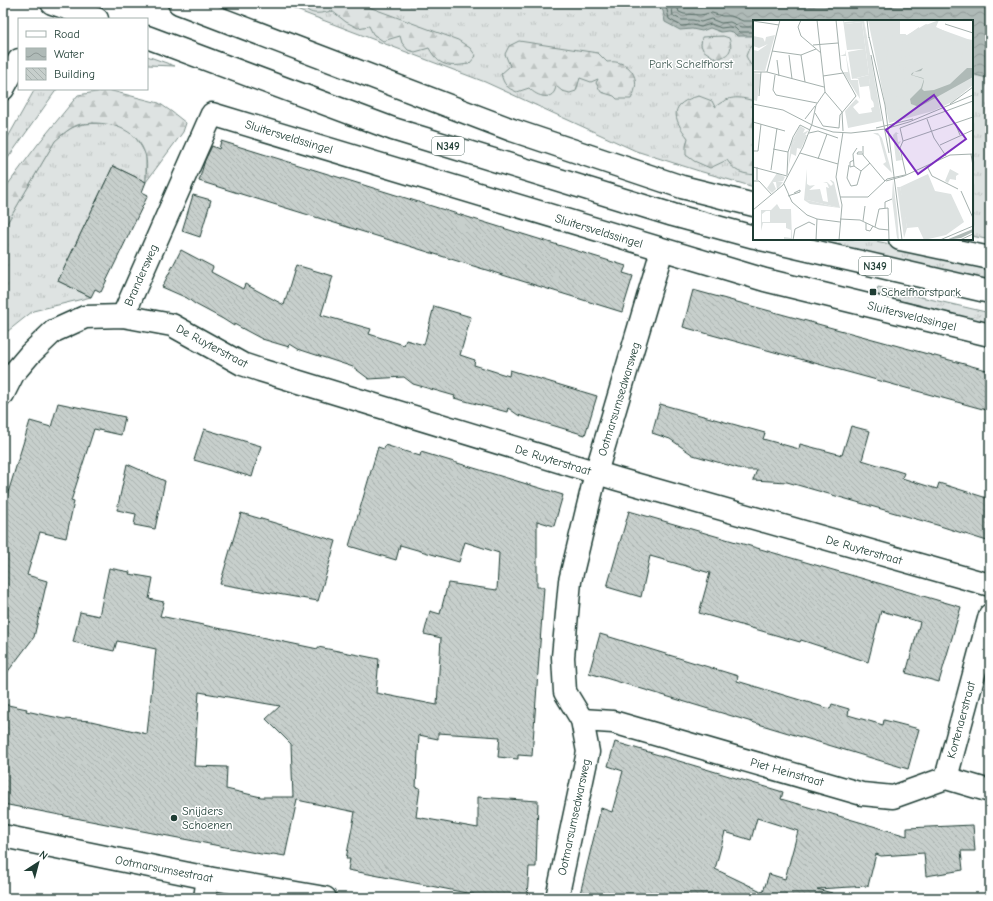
<svg xmlns="http://www.w3.org/2000/svg" width="993" height="901" viewBox="0 0 993 901" font-family="'Comic Neue',sans-serif">
	<style>
		.grass { fill: url(#grass-tufts); stroke: #7e908b }
		.forest { fill: url(#forest-firs); stroke: #7e908b }
		.water { fill: url(#water-waves); stroke: #758883 }
		.lines { fill: none; stroke-linecap: round; stroke-linejoin: round }
		.shore { stroke: #596f68; stroke-width: 1 }
		.building { fill: url(#building-back-hatch); stroke: #1f3d34; fill-rule: evenodd }
		.minor-casing { stroke: #1f3d34; stroke-width: 25 }
		.tertiary-casing { stroke: #1f3d34; stroke-width: 25 }
		.primary-casing { stroke: #1f3d34; stroke-width: 25 }
		.minor { stroke: #fff; stroke-width: 22 }
		.tertiary { stroke: #fff; stroke-width: 22 }
		.primary { stroke: #fff; stroke-width: 22 }
		.poi-dot { fill: #1f3d34; stroke: #fff; stroke-width: 1.5 }
		.labels { text-anchor: middle; dominant-baseline: central; stroke-width: 3; stroke-linejoin: round; paint-order: stroke }
		.shield { fill: #fff; stroke: #627771; stroke-width: 1 }
		.shield-label { font-size: 11px; font-weight: bold; fill: #1f3d34 }
		.park-label { font-size: 12px; fill: #455e57; stroke: #fff }
		.street-label { font-size: 12px; fill: #1f3d34; stroke: #fff }
		.poi-label { font-size: 12px; fill: #1f3d34; stroke: #fff; text-anchor: start }
		.inset-road { fill: none; stroke: #a5b1ae; stroke-width: 1 }
		.view { fill: #7b2cbf; fill-opacity: 0.15; stroke: #7b2cbf; stroke-width: 2 }
		.inset-edge { fill: none; stroke: #1f3d34; stroke-width: 2 }
	</style>
	<defs>
		<pattern id="grass-tufts" width="24" height="20" patternUnits="userSpaceOnUse"><rect width="24" height="20" fill="#dee3e2"/><path d="M3 7l-1-3M5 7V3M7 7l1-3M15 17l-1-3M17 17v-4M19 17l1-3" fill="none" stroke="#bec4c2"/></pattern>
		<pattern id="forest-firs" width="22" height="20" patternUnits="userSpaceOnUse"><rect width="22" height="20" fill="#dee3e2"/><path d="M5 1l3.5 6h-7zM16 11l3.5 6h-7z" fill="#bec4c2"/></pattern>
		<pattern id="water-waves" width="16" height="10" patternUnits="userSpaceOnUse"><rect width="16" height="10" fill="#afbab7"/><path d="M0 5q4-4 8 0t8 0" fill="none" stroke="#8e9896"/></pattern>
		<pattern id="building-back-hatch" width="6" height="6" patternUnits="userSpaceOnUse"><rect width="6" height="6" fill="#c7cfcc"/><path d="M-1 5l2 2M0 0l6 6M5-1l2 2" fill="none" stroke="#aab3b0"/></pattern>
	</defs>
	<rect width="100%" height="100%" fill="#fff"/>
	<filter id="ink" filterUnits="userSpaceOnUse"><feTurbulence type="fractalNoise" baseFrequency=".025" numOctaves="2"/><feDisplacementMap in="SourceGraphic" scale="8" xChannelSelector="R" yChannelSelector="G"/><feConvolveMatrix kernelMatrix="1 2 1 2 8 2 1 2 1" color-interpolation-filters="sRGB"/></filter>
	<g filter="url(#ink)">
		<!-- grass -->
		<g class="grass">
			<polygon points="278,3 990,3 990,240 972,236 972,21 754,21 754,187 699,171 636,151 485,82"/>
			<polygon points="147,56 175,66 147,65"/>
			<polygon points="35,89 57,89 3,165 3,146"/>
			<path d="M105 123 121 127 133 134 141 146 146 155V182L113 166 58 281 91 297 33 311 3 335V230L55 141C75 123 78 124 105 123Z"/>
			<polygon points="825,239 867,239 990,266 990,287 822,242"/>
			<polygon points="878,287 990,313 990,324 907,302 875,298"/>
		</g>
		<!-- forest -->
		<g class="forest">
			<path d="M301 3H358L458 40 470 48 476 56 469 64C449 67 439 67 429 48L415 52 408 50 402 43 400 36 383 41 373 34 369 26 358 28 346 22 332 11C318 14 309 16 301 3Z"/>
			<path d="M723 36 729 38C734 51 728 56 716 59L703 50 701 45 702 37Z"/>
			<path d="M519 41 598 53 607 62C630 59 643 79 631 99H617L614 96 601 92 596 83 598 79 591 82 580 78 576 91 570 93 562 91 556 86C554 102 537 97 529 88L517 92C507 88 504 85 501 74L510 66 505 54 509 46Z"/>
			<polygon points="754,44 754,67 750,64 746,56 749,48"/>
			<path d="M108 90 159 103 172 112 186 123 183 132 146 182C146 174 148 162 145 154 138 131 115 123 93 123 89 124 84 123 81 124 71 126 62 135 55 141L3 230V191L38 144 78 95Z"/>
			<path d="M699 96 712 101 715 107C729 96 737 96 754 101V175C740 173 735 172 727 160L710 168 694 161 686 155V146L688 138C672 118 669 103 699 96Z"/>
		</g>
		<!-- water -->
		<polygon class="water" points="657,3 990,3 990,79 972,74 972,21 754,21 754,36 737,36 733,32 728,31 721,32 710,28 702,31 692,29 680,30 665,22 663,11"/>
		<g class="lines">
			<!-- shore -->
			<g class="shore">
				<polyline points="662,3 667,10 669,19 681,26 692,25 701,27 711,24 721,28 729,27 735,28 739,32 754,32"/>
				<polyline points="668,3 672,8 673,16 682,20 693,20 701,22 711,19 721,23 730,22 741,27 754,27"/>
				<polyline points="676,3 679,12 684,14 700,15 712,13 722,16 731,16 743,21 755,21"/>
			</g>
		</g>
		<!-- building -->
		<g class="building">
			<polygon points="221,141 626,266 623,273 633,276 622,312 199,181 205,160 212,146 219,149"/>
			<polygon points="113,166 146,182 142,192 148,195 101,292 95,289 91,297 58,281"/>
			<polygon points="193,195 211,200 200,237 182,231"/>
			<polygon points="181,250 213,267 211,272 243,289 245,284 284,305 296,265 333,276 321,315 371,329 369,334 404,345 406,340 424,345 434,306 471,317 460,355 475,360 474,365 509,376 510,370 597,396 585,435 518,415 508,408 507,412 454,398 455,396 413,384 404,377 369,379 353,367 298,349 290,344 289,347 262,339 234,324 234,326 223,319 195,304 187,298 162,287"/>
			<polygon points="693,290 990,371 990,411 683,327"/>
			<polygon points="58,403 125,417 121,435 94,429 71,501 74,502 66,538 40,532 27,575 47,581 34,637 3,678 3,509 30,421 51,427"/>
			<polygon points="660,404 765,433 763,439 799,449 800,444 842,455 851,426 870,431 862,460 904,473 902,478 937,489 939,483 990,499 990,542 937,525 787,482 753,480 757,470 745,470 693,455 670,439 652,433"/>
			<polygon points="204,429 261,446 252,477 194,460"/>
			<path d="M385 445 420 456 421 452 563 495 554 526 537 521V587H544L532 756 518 755V759L498 757 500 737 438 733V739L419 735 416 787 420 788 416 817 478 828V797L538 801 536 867H529L527 898H499L477 895 348 870 350 859H346L355 812 297 800 285 856 273 854 270 855 261 854 3 804V704L27 709 26 711 64 719 91 721 147 734 156 649 117 641 114 651 73 642 80 612 99 616 109 568 130 572 129 574 153 578 149 599 164 602 160 616 318 649V647L379 659 376 693 437 705 441 638 424 634 430 611 440 614 448 583 497 590 499 553 465 542 459 562 400 545 396 560 349 546 378 447 384 449ZM199 692 280 706 266 719 291 744 293 797H261L226 789 227 767 194 766Z"/>
			<polygon points="127,464 165,481 155,529 134,525 136,514 117,510"/>
			<polygon points="629,511 961,607 939,682 906,673 920,622 881,611 868,662 801,640 800,642 699,613 710,573 650,556 641,597 607,587"/>
			<polygon points="241,513 336,541 318,601 220,584"/>
			<polygon points="600,634 738,676 737,681 830,709 832,704 849,709 848,715 883,725 884,720 919,729 908,769 589,673"/>
			<path d="M615 742 783 792 781 799 907 836V828L973 825 975 851H961L963 870 926 876 924 853 881 856 876 854 868 886 817 889 832 893 831 898H579L601 808 612 812 623 771 608 766ZM757 818 798 831 785 879 769 874 763 892 715 869 725 832 751 840Z"/>
		</g>
		<g class="lines">
			<defs>
				<g id="minor">
					<polyline points="123,316 212,114 765,280 990,335"/>
					<polyline points="3,394 13,374 30,354 54,331 85,317 123,316 172,325 242,364 260,370 617,479 990,585"/>
					<polyline points="582,720 613,722 862,794 893,797 946,778 990,791"/>
					<polyline points="946,778 990,615"/>
					<polyline points="205,898 208,878"/>
					<polyline points="557,898 588,752 582,720 565,692 563,657 570,581 596,473 662,250"/>
				</g>
				<polyline id="tertiary" points="3,836 208,878 325,898"/>
				<g id="primary">
					<polyline points="52,3 97,19"/>
					<polyline points="179,3 512,130 682,187 754,205"/>
					<polyline points="147,37 393,129 673,215 754,237"/>
					<polyline points="3,89 19,60"/>
					<polyline points="761,239 990,292"/>
					<polyline points="900,239 990,258"/>
				</g>
			</defs>
			<!-- minor casing -->
			<use href="#minor" class="minor-casing"/>
			<!-- tertiary casing -->
			<use href="#tertiary" class="tertiary-casing"/>
			<!-- primary casing -->
			<use href="#primary" class="primary-casing"/>
			<!-- minor -->
			<use href="#minor" class="minor"/>
			<!-- tertiary -->
			<use href="#tertiary" class="tertiary"/>
			<!-- primary -->
			<use href="#primary" class="primary"/>
		</g>
	</g>
	<!-- markers -->
	<g class="poi-dot">
		<rect x="869" y="288" width="8" height="8" rx="2"/>
		<circle cx="174" cy="818" r="4"/>
	</g>
	<g class="labels">
		<!-- shield labels -->
		<g class="shield">
			<rect x="432" y="137" width="32" height="18" rx="3"/>
			<rect x="859" y="257" width="32" height="18" rx="3"/>
		</g>
		<g class="shield-label">
			<text x="448" y="146">N349</text>
			<text x="875" y="266">N349</text>
		</g>
		<!-- park labels -->
		<g class="park-label">
			<text x="691" y="64">Park Schelfhorst</text>
		</g>
		<!-- street labels -->
		<g class="street-label">
			<text transform="translate(289 137) rotate(17)">Sluitersveldssingel</text>
			<text transform="translate(599 231) rotate(17)">Sluitersveldssingel</text>
			<text transform="translate(141 275) rotate(-66)">Brandersweg</text>
			<text transform="translate(912 316) rotate(14)">Sluitersveldssingel</text>
			<text transform="translate(212 346) rotate(28)">De Ruyterstraat</text>
			<text transform="translate(619 399) rotate(-73)">Ootmarsumsedwarsweg</text>
			<text transform="translate(553 460) rotate(17)">De Ruyterstraat</text>
			<text transform="translate(864 550) rotate(16)">De Ruyterstraat</text>
			<text transform="translate(961 720) rotate(-75)">Kortenaerstraat</text>
			<text transform="translate(787 772) rotate(16)">Piet Heinstraat</text>
			<text transform="translate(574 817) rotate(-78)">Ootmarsumsedwarsweg</text>
			<text transform="translate(164 869) rotate(11)">Ootmarsumsestraat</text>
		</g>
		<!-- poi labels -->
		<g class="poi-label">
			<text x="881" y="292">Schelfhorstpark</text>
			<text x="182" y="811">Snijders<tspan x="182" dy="14">Schoenen</tspan></text>
		</g>
	</g>
	<!-- overview -->
	<g transform="translate(753 20)">
		<rect width="220" height="220" fill="#fff"/>
		<path d="M90 0 93 4 109 2 116 55 99 59 95 32 111 29 94 30ZM111 0 129 101 95 108 92 91 103 79 106 82 100 87 106 94 119 92 118 88 121 87ZM115 0H147V14L154 15 173 4 220 21V65L199 82 180 91 136 103ZM22 15 12 51 0 50V30L5 31 15 24 6 28 0 26V16L10 18 12 22 13 17ZM0 53 8 54 4 81 0 80ZM116 57 117 65 118 79 116 66 107 67 105 58ZM143 112 146 114H144L145 122 148 121 145 126 149 140 143 141 140 115ZM52 115H54L48 129 44 128 43 136 37 133 41 122ZM197 149 206 154 203 156V160L197 159 195 163 192 161ZM24 153 32 157 30 161 24 162H30L24 170 23 162H20L23 169 19 173 14 168ZM77 160H78L81 162 87 188 54 180 55 166 62 165 56 170 67 169 70 181 75 182 73 167 76 168 74 163 70 162H74L78 166 80 164ZM24 184 27 189H38L39 220H31V217L38 218V210L33 208V203H10L8 211V190H18ZM13 191H17V202H9V194Z" fill="#dee3e2" fill-rule="evenodd"/>
		<path d="M111 0 121 74 124 87 118 79 116 58 100 59 116 55 109 2 92 4V2ZM118 0H130L136 5 130 23 132 30H135L133 40 136 47 145 41 147 46 145 52 148 43 154 41H149L148 38 160 35 158 40 171 45 173 42 174 46 186 53 185 59 191 64 199 62 181 70 171 71 168 69 170 58 161 57 159 54 162 52 150 47 152 60 150 66 143 71 140 77 136 71 138 75 134 83 138 87V94L145 93 146 95 136 99 132 76 136 74 131 69 132 67 135 70 142 67 144 69 148 62 144 57 141 61 139 59 131 62ZM140 0H145L144 14H153L152 17 166 7V12L155 23 159 35 153 36 148 32 150 21 147 23 139 16ZM186 0 183 7 206 18 220 20V24L195 20 173 5ZM208 26 219 30 212 41 208 38 210 33 204 31ZM92 30 98 60H105L107 79 90 52H95L93 36H87L92 34ZM159 57 170 59 167 67 161 69 155 78 144 75ZM140 83a7 7 0 1 1 14 0a7 7 0 1 1-14 0ZM47 106 52 109 50 113 56 110 49 119 41 122 35 149 38 123ZM120 113H125L129 118 139 153 130 144 133 142 126 116ZM54 149V164L57 166 54 180 87 188 57 184 51 180ZM140 160 144 193 146 220 144 218 139 178ZM144 167H147L151 184 154 208 151 218Z" fill="#dee3e2"/>
		<path d="M107 6 110 28 96 29 93 8ZM111 30 114 53 99 55 96 32ZM175 154 182 171 198 174 211 202 193 215 171 220 165 207 154 208 147 167Z" fill="#dee3e2"/>
		<path d="M170 48 168 51 161 52 159 55 170 58 171 59V61L169 69 171 71 181 70 197 64 214 48H220V57L166 87 158 84 157 79 168 68 171 59 158 55 159 53ZM220 209V212L208 218 193 220Z" fill="#afbab7"/>
		<path class="inset-road" d="M48 0 45 7 48 16 68 33M64 0 72 72 89 92 90 111M114 0 116 18M0 1 26 5M192 4 220 13M116 17 132 85 149 220M60 25 85 23M19 31 48 35 63 29M36 35 39 59M48 35 52 62M118 35 136 133M24 40 26 56M0 52H14L71 67M14 52 27 0M22 55 20 70 23 75 64 83M70 56 90 53M6 76 8 52M0 84 30 90 61 106 80 112 98 113 132 109 156 102 220 75M197 84 220 67M62 93 70 106 86 108 87 95 103 76 88 49 83 0M52 99 62 86M174 99 181 118 193 136M0 102 32 111M202 103 207 115M123 108 160 99M56 113 65 111 85 118M150 121 220 97M187 125 220 110M110 126V135L132 161M20 129 35 132M0 131H5L8 104M109 132H105L104 134H110M47 133 85 144M218 134 220 146M65 139 74 114M101 140 97 142V147L101 146 100 134 104 128M96 145 94 158 98 166 104 165 108 151M101 146 108 151 117 143M174 146 179 156 205 169M0 147 34 156M18 150 24 108M34 155 35 132 40 117 47 105 57 110M153 155 147 128 150 121 147 108 220 81M4 160V147M0 161H6L19 175M133 161 151 156 197 135 220 134M31 164 39 182 54 195 64 199 87 202M208 171 220 198M35 176 47 172V170L41 173M87 177H115L134 159 152 155M132 188V182L139 179M0 190 30 165 50 127 59 104 63 85 72 72M87 199 107 200 126 209 136 210M110 201 112 186M113 203V210L117 211 120 206M122 207 126 189 135 188 136 220M40 220 42 209 56 202 62 205M63 220 64 199M86 220 89 185 83 157 90 112M187 220 220 206M207 220 220 214"/>
		<path class="view" d="M181 75 213 119 165 154 133 110Z"/>
		<rect width="220" height="220" class="inset-edge"/>
	</g>
	<!-- margin -->
	<rect width="993" height="901" fill="none" stroke="#fff" stroke-width="16"/>
	<rect x="8" y="8" width="977" height="885" fill="none" stroke="#1f3d34" stroke-width="1.5" filter="url(#ink)"/>
	<!-- legend -->
	<rect x="18" y="18" width="130" height="72" fill="#ffffff" stroke="#a5b1ae"/>
	<rect x="26" y="31" width="20" height="6" fill="#ffffff" stroke="#a5b1ae"/>
	<text x="54" y="38" font-size="12" fill="#1f3d34">Road</text>
	<rect x="26" y="48" width="20" height="12" fill="url(#water-waves)" stroke="#a5b1ae"/>
	<text x="54" y="58" font-size="12" fill="#1f3d34">Water</text>
	<rect x="26" y="68" width="20" height="12" fill="url(#building-back-hatch)" stroke="#a5b1ae"/>
	<text x="54" y="78" font-size="12" fill="#1f3d34">Building</text>
	<!-- north arrow -->
	<g transform="translate(38 863) rotate(36)" stroke="#ffffff" stroke-width="3" paint-order="stroke">
	<path d="M0-3L7 15L0 10L-7 15Z" fill="#1f3d34"/>
	<text y="-6" font-size="11" font-weight="bold" text-anchor="middle" fill="#1f3d34">N</text>
	</g>
</svg>
